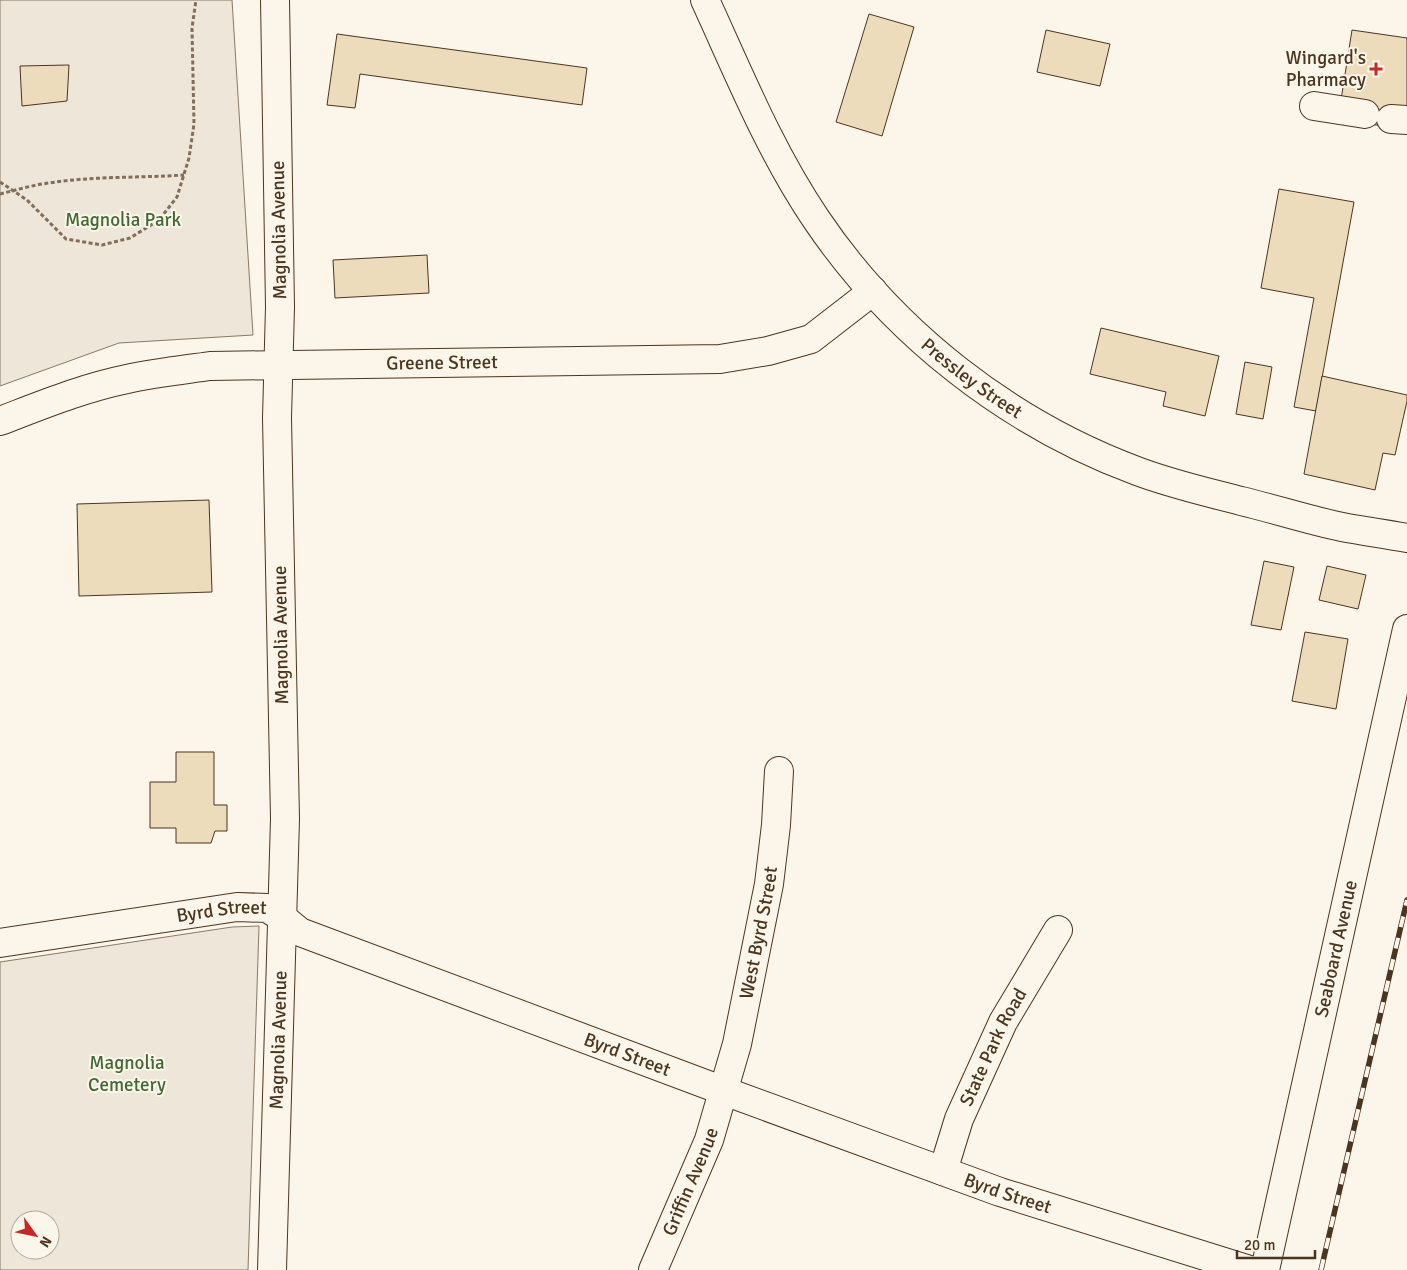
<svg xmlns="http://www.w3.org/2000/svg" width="1407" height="1270" viewBox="0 0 1407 1270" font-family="Signika,sans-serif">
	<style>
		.green { fill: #ede6d9; stroke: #887966; fill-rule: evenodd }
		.building { fill: #ecdcbc; stroke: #4a3520 }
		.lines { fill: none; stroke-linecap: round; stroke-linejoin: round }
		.minor-casing { stroke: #4a3520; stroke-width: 30 }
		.major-casing { stroke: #4a3520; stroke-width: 30 }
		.path { stroke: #7f6f5c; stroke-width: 3; stroke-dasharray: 4 2.5; stroke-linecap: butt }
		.minor { stroke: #fbf6e9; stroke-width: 28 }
		.major { stroke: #fbf6e9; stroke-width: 28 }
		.rail-casing { stroke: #4a3520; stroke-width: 5.5 }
		.rail { stroke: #fbf6e9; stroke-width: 4; stroke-dasharray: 11; stroke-linecap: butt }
		.poi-dot { fill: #c62828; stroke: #fbf6e9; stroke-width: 2 }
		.labels { text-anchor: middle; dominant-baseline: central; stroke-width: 4; stroke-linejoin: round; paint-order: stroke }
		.poi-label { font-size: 19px; fill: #4a3520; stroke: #fbf6e9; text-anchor: end }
		.park-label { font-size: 19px; fill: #436837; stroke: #fbf6e9 }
		.street-label { font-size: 19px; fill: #4a3520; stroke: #fbf6e9 }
	</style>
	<rect width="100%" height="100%" fill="#fbf6e9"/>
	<!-- green -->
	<g class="green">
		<polygon points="0,0 232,0 253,335 119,343 0,386"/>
		<path d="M259 926 248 1270H0V962L232 927ZM20 1220H50V1250H20Z"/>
	</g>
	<!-- building -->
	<g class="building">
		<polygon points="869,14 914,27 882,136 836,122"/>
		<polygon points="1046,30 1110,44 1100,86 1037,72"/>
		<polygon points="1352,30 1407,38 1407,110 1389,127 1363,123 1341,100"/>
		<polygon points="337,34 587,68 582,105 360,74 355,108 327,105"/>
		<polygon points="69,65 67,101 22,106 20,66"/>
		<polygon points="1279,189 1354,202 1316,411 1294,407 1314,298 1261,288"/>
		<polygon points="427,255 429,293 335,298 333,260"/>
		<polygon points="1101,328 1219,356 1205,416 1163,406 1166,392 1090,374"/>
		<polygon points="1245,362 1272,367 1263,419 1236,414"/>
		<polygon points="1322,376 1407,395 1407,401 1395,455 1383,453 1375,490 1304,474"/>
		<polygon points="209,500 212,592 79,596 77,504"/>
		<polygon points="1264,561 1294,567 1281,630 1251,625"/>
		<polygon points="1327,566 1366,575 1358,609 1319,600"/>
		<polygon points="1305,632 1348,639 1336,709 1292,701"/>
		<polygon points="176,752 214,752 214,805 227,805 227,831 215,831 211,843 176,843 176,828 150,828 150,782 176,782"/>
	</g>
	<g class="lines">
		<defs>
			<g id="minor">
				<path id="s1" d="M705 0C739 74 770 151 816 219 893 333 1008 423 1137 471 1171 484 1207 492 1241 501 1275 509 1308 520 1342 527 1363 531 1385 534 1407 538"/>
				<polyline points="1314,106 1365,114"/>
				<polyline points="1391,119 1407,120"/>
				<path id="s2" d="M0 421C42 405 83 388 127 379 155 373 182 370 210 366L720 359 768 351 811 339 873 291"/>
				<path id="s3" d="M0 943 237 907 267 908 283 918 300 932 724 1091 1000 1192 1250 1270"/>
				<path id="s4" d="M943 1171 959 1119 1003 1022 1058 930"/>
				<path id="s5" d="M272 1270 285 819 277 418 280 307 275 0"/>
				<path id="s6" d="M653 1270 709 1140 737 1044 769 884 776 825 779 771"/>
			</g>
			<g id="major">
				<path id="s7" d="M1265 1270 1407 629"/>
			</g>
		</defs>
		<!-- minor casing -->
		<use href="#minor" class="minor-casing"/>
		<!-- major casing -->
		<use href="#major" class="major-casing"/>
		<!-- path -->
		<g class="path">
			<polyline points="0,182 27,200 66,239 102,245 130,238 159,220 177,197 189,158 194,124 192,28 196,0"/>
			<path d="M0 194C16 190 33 185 49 183 93 176 139 178 184 175"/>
		</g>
		<!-- minor -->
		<use href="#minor" class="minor"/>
		<!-- major -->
		<use href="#major" class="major"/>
		<defs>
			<polyline id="rail" points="1321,1270 1407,900"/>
		</defs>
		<!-- rail casing -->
		<use href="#rail" class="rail-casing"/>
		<!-- rail -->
		<use href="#rail" class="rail"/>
	</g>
	<!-- markers -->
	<path class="poi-dot" d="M1373.5 61.5h5v5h5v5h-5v5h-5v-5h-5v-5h5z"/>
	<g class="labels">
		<!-- poi labels -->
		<g class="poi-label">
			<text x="1366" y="58">Wingard's<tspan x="1366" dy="22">Pharmacy</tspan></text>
		</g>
		<!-- park labels -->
		<g class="park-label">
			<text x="123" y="220">Magnolia Park</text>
			<text x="127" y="1063">Magnolia<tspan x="127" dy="22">Cemetery</tspan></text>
		</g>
		<!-- street labels -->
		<g class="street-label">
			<text transform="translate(279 230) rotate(-91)">Magnolia Avenue</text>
			<text stroke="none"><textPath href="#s2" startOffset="450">Greene Street</textPath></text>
			<text stroke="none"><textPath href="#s1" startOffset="470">Pressley Street</textPath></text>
			<text transform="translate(281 635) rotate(-91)">Magnolia Avenue</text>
			<text stroke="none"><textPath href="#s3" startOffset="224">Byrd Street</textPath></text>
			<text stroke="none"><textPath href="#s6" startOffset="355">West Byrd Street</textPath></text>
			<text stroke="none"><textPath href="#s7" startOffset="329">Seaboard Avenue</textPath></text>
			<text stroke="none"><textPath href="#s5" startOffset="230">Magnolia Avenue</textPath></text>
			<text stroke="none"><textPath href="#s4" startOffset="134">State Park Road</textPath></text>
			<text stroke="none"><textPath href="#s3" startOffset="660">Byrd Street</textPath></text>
			<text stroke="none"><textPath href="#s6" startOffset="96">Griffin Avenue</textPath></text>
			<text stroke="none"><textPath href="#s3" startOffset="1065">Byrd Street</textPath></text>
		</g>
	</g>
	<!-- north arrow -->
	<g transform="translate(35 1235) rotate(123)"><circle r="24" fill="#fbf6e9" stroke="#b4a999"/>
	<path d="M0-4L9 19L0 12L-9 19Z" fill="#c62828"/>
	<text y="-8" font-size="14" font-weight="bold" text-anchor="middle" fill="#4a3520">N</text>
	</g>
	<!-- scale -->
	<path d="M1237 1250v8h78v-8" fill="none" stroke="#4a3520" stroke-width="2.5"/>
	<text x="1244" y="1250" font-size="15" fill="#4a3520" stroke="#fbf6e9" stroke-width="4" paint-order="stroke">20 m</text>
</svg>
